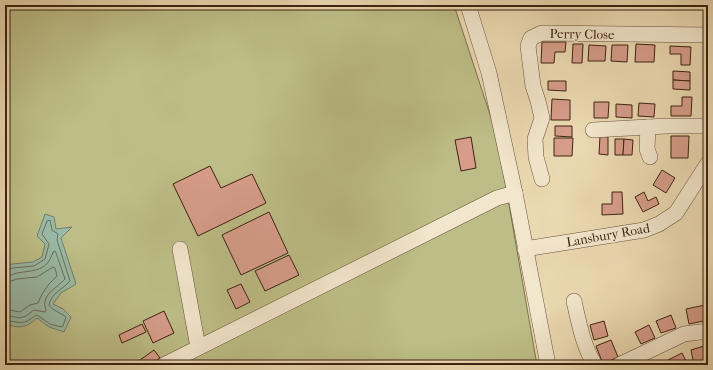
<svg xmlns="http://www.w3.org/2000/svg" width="713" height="370" viewBox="0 0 713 370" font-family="'IM FELL French Canon',serif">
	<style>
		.green { fill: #bdbe87; stroke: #7d704c }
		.water { fill: #99bba7; stroke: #747e6b }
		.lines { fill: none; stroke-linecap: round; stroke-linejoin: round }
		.shore { stroke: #6b6e5c; stroke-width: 1 }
		.building { fill: #d79d8a; stroke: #3d2212 }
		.minor-casing { stroke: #68503a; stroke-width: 16 }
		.minor { stroke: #f2e6cc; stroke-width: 15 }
		.labels { text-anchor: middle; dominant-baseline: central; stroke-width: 3; stroke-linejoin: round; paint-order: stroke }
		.street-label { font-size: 13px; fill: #3d2212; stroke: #f2e6cc }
	</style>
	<rect width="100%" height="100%" fill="#ebd9b1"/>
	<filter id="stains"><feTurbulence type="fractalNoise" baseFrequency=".005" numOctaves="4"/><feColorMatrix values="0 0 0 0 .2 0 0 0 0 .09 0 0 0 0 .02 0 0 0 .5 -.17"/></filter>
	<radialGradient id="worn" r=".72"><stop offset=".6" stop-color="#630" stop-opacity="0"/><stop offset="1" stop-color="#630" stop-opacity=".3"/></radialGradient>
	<!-- green -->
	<polygon class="green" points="5,5 454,5 497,136 537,365 5,365"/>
	<!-- water -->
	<path class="water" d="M45 214 54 217 56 229 72 227 61 238 76 284 61 293 53 304 63 309 71 317 64 332 49 327 37 318C25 329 19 328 5 324V268L12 264 33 262 42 257 45 244 37 236Z"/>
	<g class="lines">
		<!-- shore -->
		<g class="shore">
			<path d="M5 271 13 268 34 266 45 259 49 244 42 234 47 221 50 220 52 230 58 234 57 240 70 281C63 289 51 293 49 305 52 310 61 313 66 317L63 326 61 327 50 324 37 315C33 316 33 318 29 320 21 325 13 321 5 320"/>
			<path d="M5 277C10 276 13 274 17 273 34 270 47 272 53 252L55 251 56 253 65 279C57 288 40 295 46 310L45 312 34 310 26 316 20 318 5 315"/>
			<polyline points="5,283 17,279 37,277 53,267 55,268 57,276 49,284 42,294 38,303 30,305 20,312 5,309"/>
		</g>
	</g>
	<!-- building -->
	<g class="building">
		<polygon points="542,42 566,42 565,52 555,52 554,63 541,63"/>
		<polygon points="573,44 583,44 582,63 572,63"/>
		<polygon points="636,44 655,45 654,62 635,62"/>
		<polygon points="589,45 606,46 605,61 588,61"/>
		<polygon points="612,45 628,45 627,62 611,61"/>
		<polygon points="670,46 691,47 690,65 681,65 681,54 670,54"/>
		<polygon points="673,71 690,72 690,81 673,80"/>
		<polygon points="673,80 690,81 690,90 673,89"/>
		<polygon points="548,81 566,81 566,91 548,90"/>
		<polygon points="682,97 692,97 691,116 671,116 671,106 682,106"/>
		<polygon points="552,99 570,100 570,120 551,120"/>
		<polygon points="594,102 609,102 608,118 594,118"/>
		<polygon points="639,103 655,104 654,117 638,116"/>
		<polygon points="616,104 632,105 632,118 616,117"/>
		<polygon points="555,126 572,126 572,137 555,136"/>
		<polygon points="600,136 608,137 608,155 599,154"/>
		<polygon points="671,136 689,136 688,158 671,158"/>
		<polygon points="471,137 476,168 461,171 455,140"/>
		<polygon points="554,138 573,138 572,156 554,156"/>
		<polygon points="615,139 624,139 623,155 615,155"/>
		<polygon points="624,139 633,140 632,155 623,155"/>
		<polygon points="210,166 221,188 252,174 266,203 198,236 173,184"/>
		<polygon points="662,170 675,178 666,193 653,185"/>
		<polygon points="612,192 622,192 623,214 602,215 602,204 612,204"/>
		<polygon points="644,192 648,201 656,197 659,204 643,212 635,197"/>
		<polygon points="269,212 288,253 241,275 222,235"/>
		<polygon points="289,255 299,275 265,291 255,271"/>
		<polygon points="241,284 250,302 236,309 227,290"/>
		<polygon points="705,305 708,320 689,324 686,309"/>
		<polygon points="164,311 174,333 153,343 143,321"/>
		<polygon points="671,315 676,328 661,333 656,321"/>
		<polygon points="604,321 608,336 594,340 590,325"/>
		<polygon points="142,324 146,332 122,343 119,335"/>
		<polygon points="649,325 655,338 641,344 635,332"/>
		<polygon points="611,340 618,357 603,364 596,346"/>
		<polygon points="707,345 708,361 694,365 691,350"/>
		<polygon points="154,350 160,358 150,365 133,365"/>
		<polygon points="682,353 688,365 671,365 668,360"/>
	</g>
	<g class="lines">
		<defs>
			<g id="minor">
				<polyline points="468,5 489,73 515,193 548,365"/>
				<polyline points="648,127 647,149 650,157"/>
				<polyline points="593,130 667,126 708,126"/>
				<polyline points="542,179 536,157 535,139 542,118 538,101 533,86 528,46 531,38 542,33 708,35"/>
				<polyline points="180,249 198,347"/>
				<polyline points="525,249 644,230 659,224 676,213 708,163"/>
				<path d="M574 301C579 323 583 346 595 365"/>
				<polyline points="164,365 497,198 515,193"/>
				<polyline points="619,365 684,334 708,331"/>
			</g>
		</defs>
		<!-- minor casing -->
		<use href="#minor" class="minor-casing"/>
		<!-- minor -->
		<use href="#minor" class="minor"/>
	</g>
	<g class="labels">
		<!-- street labels -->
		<g class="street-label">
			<text transform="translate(582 34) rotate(1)">Perry Close</text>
			<text transform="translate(608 235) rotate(-10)">Lansbury Road</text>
		</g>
	</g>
	<!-- margin -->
	<rect width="713" height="370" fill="none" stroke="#ebd9b1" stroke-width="20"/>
	<rect x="6" y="6" width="701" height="358" fill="none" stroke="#3d2212" stroke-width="2"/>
	<rect x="10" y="10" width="693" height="350" fill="none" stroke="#3d2212"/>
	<rect width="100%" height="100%" filter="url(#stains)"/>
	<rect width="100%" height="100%" fill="url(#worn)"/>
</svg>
